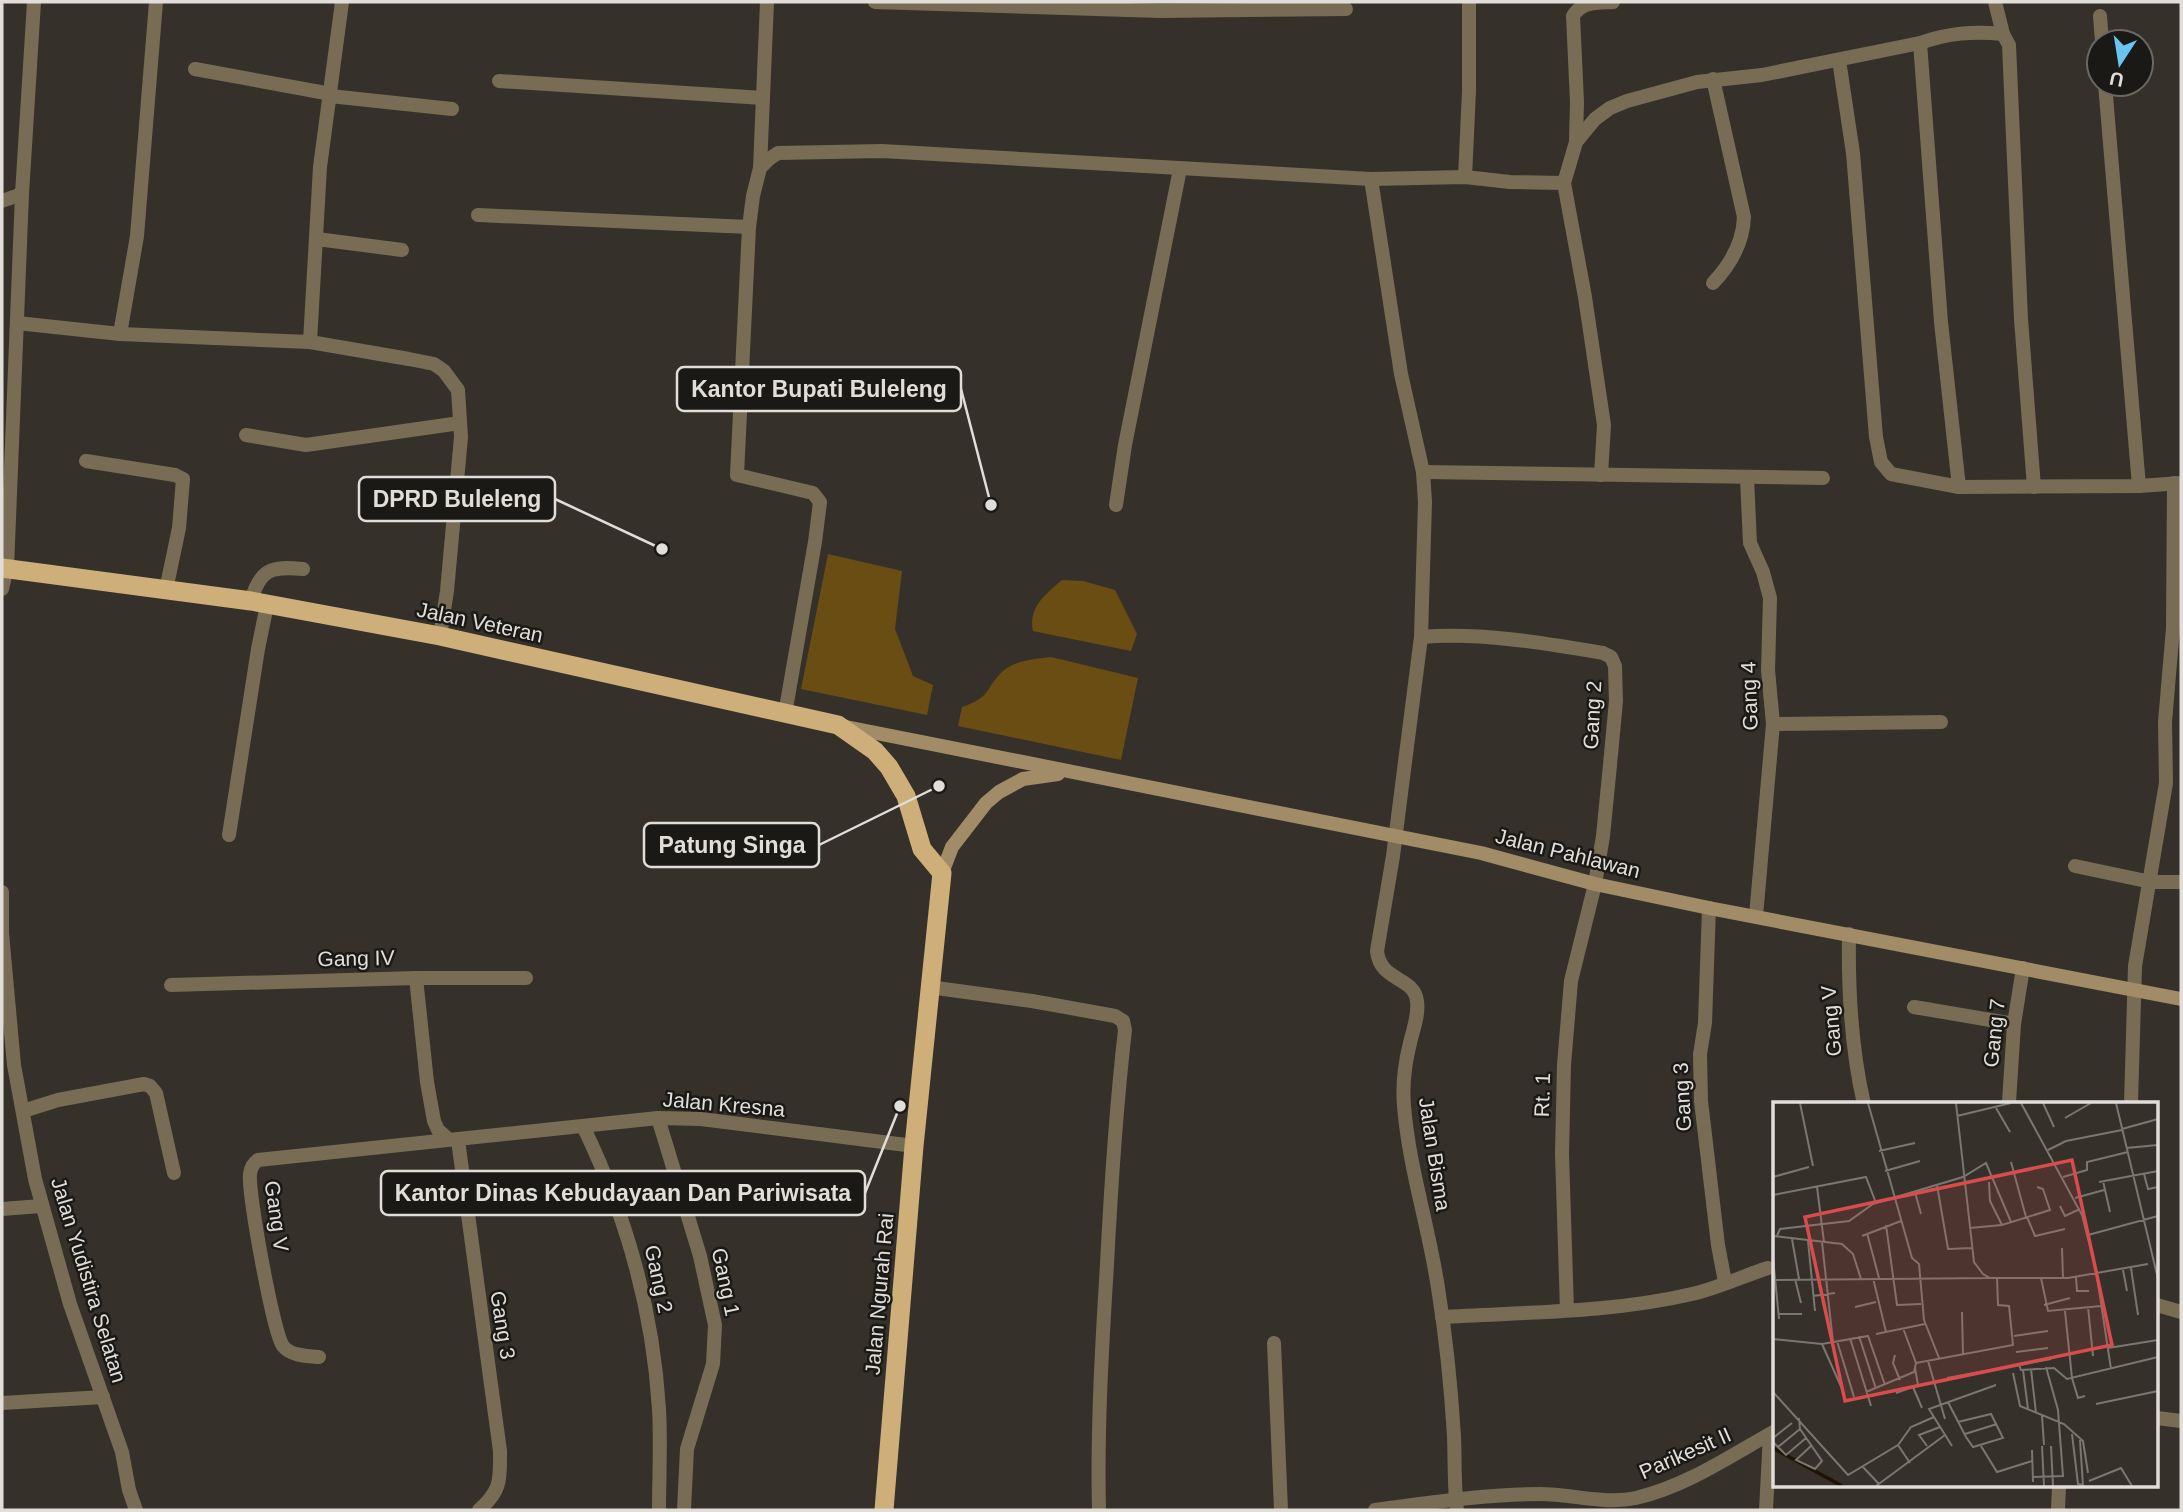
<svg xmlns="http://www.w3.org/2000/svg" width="2183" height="1512" viewBox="0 0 2183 1512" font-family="Arial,sans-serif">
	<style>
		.green { fill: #694d12 }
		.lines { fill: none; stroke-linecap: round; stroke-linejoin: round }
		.minor { stroke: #796c55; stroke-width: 14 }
		.secondary { stroke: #a18c67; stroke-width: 14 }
		.trunk { stroke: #ceaf7a; stroke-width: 19 }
		.labels { text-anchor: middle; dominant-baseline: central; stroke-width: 5; stroke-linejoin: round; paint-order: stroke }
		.street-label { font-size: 21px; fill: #e1deda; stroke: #1b1916 }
		.inset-river { fill: none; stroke: #1e1403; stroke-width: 3.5 }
		.inset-road { fill: none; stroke: #7a7670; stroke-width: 2 }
		.view { fill: #d84c4c; fill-opacity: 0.15; stroke: #d84c4c; stroke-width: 3.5 }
		.inset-edge { fill: none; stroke: #e1deda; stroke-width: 3.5 }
		.leader { fill: none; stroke: #e1deda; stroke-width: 2.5 }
		.callout-dot { fill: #e1deda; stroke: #1b1916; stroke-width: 2.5 }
		.callout { fill: #1b1916; stroke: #e1deda; stroke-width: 2.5 }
		.callout-label { font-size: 23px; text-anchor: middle; font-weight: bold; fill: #e1deda }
	</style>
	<rect width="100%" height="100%" fill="#35312a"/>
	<!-- green -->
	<g class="green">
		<polygon points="828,554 902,571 895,629 913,676 933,685 927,715 801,689"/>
		<path d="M1062 580 1083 581 1115 590 1137 634 1131 651 1033 631C1028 607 1046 594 1062 580Z"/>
		<path d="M1051 657 1138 678 1121 760 958 726 962 707C992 697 984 689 1003 671 1016 660 1035 659 1051 657Z"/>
	</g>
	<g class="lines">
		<!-- minor -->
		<g class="minor">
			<polyline points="875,2 1160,11 1346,9"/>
			<polyline points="1995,2 2003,34 2009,45 2021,319 2034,487"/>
			<polyline points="2100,16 2102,42"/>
			<polyline points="1920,43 1941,322 1959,487"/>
			<polyline points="1839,60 1853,153 1876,437 1881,462 1891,474 1959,487 2139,486 2181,483"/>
			<polyline points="195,69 331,94"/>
			<polyline points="499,81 763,98"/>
			<polyline points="2105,84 2139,486"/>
			<polyline points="330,96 452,109"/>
			<path d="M1576 142 1577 102 1573 16C1582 1 1597 3 1613 2"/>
			<polyline points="760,168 767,2"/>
			<polyline points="1465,177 1469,91 1469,2"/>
			<path d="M1371 179 1401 374 1423 472 1425 502 1421 637 1393 856 1377 951C1380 982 1414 976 1417 1001 1419 1016 1413 1029 1410 1043 1405 1063 1402 1084 1404 1106 1409 1168 1429 1227 1438 1288 1446 1337 1451 1387 1454 1436 1455 1461 1454 1486 1457 1510"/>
			<polyline points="2,201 22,194"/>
			<polyline points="478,215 749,227"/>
			<polyline points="317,239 402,250"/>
			<path d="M1713 283C1731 264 1743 243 1744 217L1713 79"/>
			<polyline points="17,323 120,334 310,342 409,359 434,364 444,371 458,390 461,437 447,591 440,636"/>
			<polyline points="120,334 137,236 156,2"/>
			<polyline points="310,342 320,167 342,2"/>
			<polyline points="246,435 306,445 460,423"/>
			<polyline points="86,461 175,475 183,479 179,528 166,590"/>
			<polyline points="1423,472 1823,478"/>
			<path d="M1601 475 1604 425 1585 297 1564 183 1576 142 1595 119 1610 108 1627 101 1697 82 1762 75 1920 43C1948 33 1973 31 2003 34"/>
			<polyline points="1747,478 1750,543 1763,572 1770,598 1768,670 1773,724 1756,916"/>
			<polyline points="1116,505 1125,445 1180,169"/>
			<polyline points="2,589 7,568 22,194 34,2"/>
			<path d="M251 601C260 569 271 566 303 569"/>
			<path d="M1421 637C1481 632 1544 643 1603 653L1611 657 1615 666 1616 701 1610 765 1603 836 1595 884 1571 981 1564 1065 1562 1154 1567 1310"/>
			<polyline points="785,714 815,542 820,502 813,493 737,475 749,227 753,196 760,168 769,159 778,153 882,151 1371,179 1465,177 1510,182 1564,183"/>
			<polyline points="1773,724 1941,722"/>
			<polyline points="229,835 258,649 267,605"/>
			<polyline points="2075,866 2151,882 2181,882"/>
			<polyline points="2,892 2,933 14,1065 35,1179 70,1304 122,1452 129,1490 136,1510"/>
			<polyline points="1709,908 1705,1023 1700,1054 1701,1101 1718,1245 1725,1282"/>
			<path d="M1849 934C1848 992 1851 1048 1864 1104"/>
			<polyline points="416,978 526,978"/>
			<polyline points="171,985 416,978 427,1082 434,1121 438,1130 448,1139"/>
			<path d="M929 987 1032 1001 1115 1016 1123 1021 1125 1030C1116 1108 1111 1186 1107 1264 1102 1346 1097 1428 1099 1510"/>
			<polyline points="1914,1007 2014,1024"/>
			<polyline points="2009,1102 2014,1024 2023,968"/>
			<polyline points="2131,1104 2135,966 2166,783 2165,722 2173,628 2174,483"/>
			<polyline points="23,1111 58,1100 144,1084 150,1086 156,1093 174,1173"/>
			<polyline points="658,1118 700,1256 715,1325 713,1364 687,1449 684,1510"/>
			<path d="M583 1126C626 1215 653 1310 659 1409 661 1442 659 1477 659 1510"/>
			<path d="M458 1140 500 1451C500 1479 502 1490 479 1510"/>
			<polyline points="2,1209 41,1206"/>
			<polyline points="2157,1305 2181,1312"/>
			<path d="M1442 1317C1524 1312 1611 1313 1692 1294 1718 1288 1743 1276 1768 1268"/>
			<polyline points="1274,1343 1281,1510"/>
			<path d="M319 1357C307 1356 291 1356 283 1346 273 1332 248 1193 250 1174 251 1167 253 1164 258 1160L658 1118 701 1119 914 1146"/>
			<polyline points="2,1403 103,1397"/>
			<polyline points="2157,1418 2181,1421"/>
			<path d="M1375 1510C1430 1503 1485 1494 1540 1494 1572 1494 1605 1505 1636 1498 1687 1486 1730 1456 1775 1431"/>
			<polyline points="1766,1510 1770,1434"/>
			<polyline points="2058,1510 2059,1486"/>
		</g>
		<!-- secondary -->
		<g class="secondary">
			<polyline points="846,727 1481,853 1595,884 1709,908 2181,999"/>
			<polyline points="942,873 952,847 986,803 999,792 1023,779 1058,774"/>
		</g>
		<!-- trunk -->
		<polyline class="trunk" points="2,568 251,601 440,636 838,725 875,751 889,767 906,796 922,849 942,873 914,1146 884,1510"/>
	</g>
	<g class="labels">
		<!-- street labels -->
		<g class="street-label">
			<text transform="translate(480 622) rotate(12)">Jalan Veteran</text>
			<text transform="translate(1749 696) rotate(-92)">Gang 4</text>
			<text transform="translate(1592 715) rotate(-87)">Gang 2</text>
			<text transform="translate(1568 853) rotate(14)">Jalan Pahlawan</text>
			<text transform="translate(356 958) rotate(-1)">Gang IV</text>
			<text transform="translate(1831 1021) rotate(-95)">Gang V</text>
			<text transform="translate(1994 1033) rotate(-84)">Gang 7</text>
			<text transform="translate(1542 1095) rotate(-88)">Rt. 1</text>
			<text transform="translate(1682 1097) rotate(-93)">Gang 3</text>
			<text transform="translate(724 1104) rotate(5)">Jalan Kresna</text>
			<text transform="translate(1435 1154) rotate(81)">Jalan Bisma</text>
			<text transform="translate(277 1216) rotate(82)">Gang V</text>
			<text transform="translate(659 1279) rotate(78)">Gang 2</text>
			<text transform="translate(89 1280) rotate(73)">Jalan Yudistira Selatan</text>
			<text transform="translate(726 1282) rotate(78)">Gang 1</text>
			<text transform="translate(879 1294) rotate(-85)">Jalan Ngurah Rai</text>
			<text transform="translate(503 1325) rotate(81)">Gang 3</text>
			<text transform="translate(1685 1453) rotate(-24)">Parikesit II</text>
		</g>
	</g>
	<!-- overview -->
	<g transform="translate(1773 1102)">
		<rect width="385" height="385" fill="#35312a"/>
		<path class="inset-river" d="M0 346 69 384"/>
		<path class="inset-road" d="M27 1 40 64M95 1 139 156 146 162 151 218 166 256M183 1 201 160 210 172 217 176H295L375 162M248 1 309 113 323 168 338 267M270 1 281 25M343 1 385 177M223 6 237 30M184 14 238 1M292 16 318 1M349 27 385 17M353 46 385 43M275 48 293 39 349 28M106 49 142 41M238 60 253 115M112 69 147 59M371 72 375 87 385 85M0 75 36 65M290 75 314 68V60L355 50M330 79 337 110M216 80 217 99 229 123M326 80 385 69M164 83 175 147 199 146M44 85 51 140M142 90 148 112M0 93 93 75 103 101M302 96 331 88M287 104 292 114 307 107M254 115 262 134 292 127M113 123 124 203 148 202M197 126 229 123 277 108 270 87 264 85M94 131 106 176M315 133 385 114M0 134 69 142 80 152 88 177M4 134 7 127 76 119 100 102 190 75 213 61 238 120M89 134 128 119M19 137 26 177M35 139 42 209M49 140 60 240M289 146 290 176M0 155 6 217M358 166 365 213M350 168 354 189M303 175 304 189H316M100 176 113 230M268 176 275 209 328 204M22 177 28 201M0 178 217 176M40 194 62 191M271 203 297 196M82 205 103 200M315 205 320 254M292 209 299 276 305 296 312 294M189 210 190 253M6 212H29M103 232 152 222M86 234 103 287M241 234 275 229M77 236 98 304M0 237 49 242 95 234 112 283M64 239 81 295M49 242 70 289M335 246 385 238M243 250 275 246M122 253 120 261 127 278M155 259 172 317M143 261 240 243 236 204 225 203 224 176M246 263 248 268 281 266 294 277 385 255M258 267 263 311M250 268 255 307M240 271 247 304 291 322 310 339 315 371M174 276 278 257M140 285 149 306M0 290 75 373 125 343 138 325 161 315M93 290 141 270 143 261 130 226M123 291 145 283 142 266M175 300 178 306 193 335 200 345 230 336 218 312 185 320M323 302 385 289M269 314 271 343M26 316 27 327 49 359 42 367 23 358 39 343M192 332 224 322M299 332 305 382 310 383M0 336 19 321M307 338 310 384M0 340 13 353 33 336M125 343 137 361M154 344 146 333 167 325M179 344 156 307 223 283M208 344 224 370 259 359M269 344 271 384M278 344 280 384M5 345 27 327M259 348 260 380M90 365 106 382M260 375 290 374 285 308 273 265M316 379 348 366 359 384M103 384 172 333"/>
		<path class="view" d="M299 58 339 243 72 299 32 115Z"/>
		<rect width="385" height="385" class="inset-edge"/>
	</g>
	<!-- callouts -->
	<path class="leader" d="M991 505L961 389M662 549L555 499M939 786L819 845M900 1106L865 1193"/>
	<g class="callout-dot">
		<circle cx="991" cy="505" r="7"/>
		<circle cx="662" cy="549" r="7"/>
		<circle cx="939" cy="786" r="7"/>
		<circle cx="900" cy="1106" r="7"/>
	</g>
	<g class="callout">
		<rect x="677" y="367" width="284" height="44" rx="7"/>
		<rect x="359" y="477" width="196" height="44" rx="7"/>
		<rect x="644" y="823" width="175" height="44" rx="7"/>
		<rect x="381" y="1171" width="484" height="44" rx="7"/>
	</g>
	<g class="callout-label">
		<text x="819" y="397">Kantor Bupati Buleleng</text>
		<text x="457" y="507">DPRD Buleleng</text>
		<text x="732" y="853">Patung Singa</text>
		<text x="623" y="1201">Kantor Dinas Kebudayaan Dan Pariwisata</text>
	</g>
	<!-- border -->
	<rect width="2183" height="1512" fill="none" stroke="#e1deda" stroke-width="7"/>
	<!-- north arrow -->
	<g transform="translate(2120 63) rotate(192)"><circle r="33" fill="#1b1916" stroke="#6a6864" stroke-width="2"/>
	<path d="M0-5L12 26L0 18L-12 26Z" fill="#68c4f0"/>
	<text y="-10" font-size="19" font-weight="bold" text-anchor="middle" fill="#e1deda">U</text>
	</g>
</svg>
